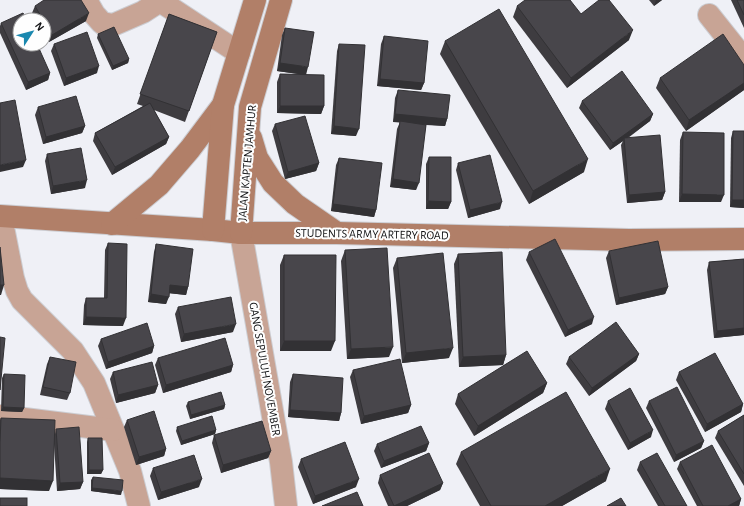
<svg xmlns="http://www.w3.org/2000/svg" width="744" height="506" viewBox="0 0 744 506" font-family="'Alegreya Sans',sans-serif">
	<style>
		.lines { fill: none; stroke-linecap: round; stroke-linejoin: round }
		.street-casing { stroke: #cccdd2; stroke-width: 24 }
		.secondary-casing { stroke: #cccdd2; stroke-width: 24 }
		.street { stroke: #c8a495; stroke-width: 22 }
		.secondary { stroke: #b17f68; stroke-width: 22 }
		.wall { fill: #3e3c40 }
		.shaded-wall { fill: #323134 }
		.building { fill: #48464b; stroke: #323134 }
		.labels { text-anchor: middle; dominant-baseline: central; stroke-width: 4; stroke-linejoin: round; paint-order: stroke }
		.street-label { font-size: 12px; fill: #121315; stroke: #fefefe }
	</style>
	<rect width="100%" height="100%" fill="#eff0f6"/>
	<g class="lines">
		<defs>
			<g id="street">
				<polyline points="86,0 94,14 102,23 113,25 143,12 160,1 239,53"/>
				<polyline points="709,15 744,59"/>
				<polyline points="1,217 13,278 17,291 22,300 73,351 94,383 130,471 139,506"/>
				<polyline points="241,233 281,462 286,506"/>
				<polyline points="0,416 113,430"/>
			</g>
			<g id="secondary">
				<polyline points="251,138 257,158 273,183 295,204 337,233"/>
				<polyline points="0,216 213,230 241,233 337,233 629,240 744,239"/>
				<polyline points="112,224 159,185 190,149 223,105"/>
				<polyline points="213,230 223,105 255,0"/>
				<polyline points="241,233 250,107 281,0"/>
			</g>
		</defs>
		<!-- street casing -->
		<use href="#street" class="street-casing"/>
		<!-- secondary casing -->
		<use href="#secondary" class="secondary-casing"/>
		<!-- street -->
		<use href="#street" class="street"/>
		<!-- secondary -->
		<use href="#secondary" class="secondary"/>
	</g>
	<!-- wall -->
	<g class="wall">
		<polygon points="649,0 662,0 654,6"/>
		<polygon points="731,0 744,0 744,28"/>
		<polygon points="35,6 86,21 49,42 44,34 44,20 36,20 32,13"/>
		<polygon points="517,6 629,40 567,88 513,17"/>
		<polygon points="169,14 217,32 185,122 154,110 169,137 166,144 112,175 93,141 95,133 143,106 137,104"/>
		<polygon points="1,23 50,73 48,80 26,90 0,33 0,26"/>
		<polygon points="285,28 306,75 324,106 321,114 277,113 277,82 280,74 305,75 277,71 282,35"/>
		<polygon points="98,34 129,59 128,63 112,70 97,38"/>
		<polygon points="384,36 424,83 421,90 377,86 381,44"/>
		<polygon points="445,41 584,172 529,204 440,54"/>
		<polygon points="54,44 97,73 64,86 51,51"/>
		<polygon points="339,44 356,136 331,134 337,51"/>
		<polygon points="744,65 744,90 686,131 656,88 660,78"/>
		<polygon points="398,90 447,119 445,126 426,125 416,190 390,187 397,129 400,122 393,122 395,98"/>
		<polygon points="582,101 653,114 650,121 628,138 665,192 662,200 627,203 621,145 623,141 610,150 579,108"/>
		<polygon points="38,107 85,126 82,133 43,144 35,115"/>
		<polygon points="275,124 319,163 316,171 285,179 272,131"/>
		<polygon points="733,131 744,131 744,208 730,207 731,138"/>
		<polygon points="683,132 721,202 679,202 680,140"/>
		<polygon points="47,154 85,188 51,194 45,161"/>
		<polygon points="429,157 451,202 448,209 426,209 426,164"/>
		<polygon points="339,158 376,210 374,217 331,211 336,165"/>
		<polygon points="458,163 500,209 468,218 456,170"/>
		<polygon points="108,243 123,326 83,325 84,305 86,298 104,298 105,250"/>
		<polygon points="156,244 188,287 186,295 169,293 166,304 148,302 154,252"/>
		<polygon points="345,250 389,357 347,359 341,261"/>
		<polygon points="609,251 668,287 665,294 616,305 606,258"/>
		<polygon points="529,252 592,324 565,337 526,260"/>
		<polygon points="458,254 506,355 503,365 459,367 454,264"/>
		<polygon points="284,255 331,351 280,351 280,265"/>
		<polygon points="397,258 449,358 402,363 393,268"/>
		<polygon points="744,259 744,335 714,338 707,270 709,262"/>
		<polygon points="178,307 233,332 181,342 175,314"/>
		<polygon points="101,339 154,346 152,353 106,369 98,346"/>
		<polygon points="639,354 636,361 589,396 566,364 569,357"/>
		<polygon points="50,357 70,393 67,400 40,395 47,364"/>
		<polygon points="158,358 233,365 231,372 163,393 155,365"/>
		<polygon points="353,370 411,405 408,413 361,424 350,377"/>
		<polygon points="113,372 158,385 155,393 116,403 110,379"/>
		<polygon points="679,372 743,404 741,412 705,432 676,380"/>
		<polygon points="4,374 24,408 22,412 1,411 2,378"/>
		<polygon points="293,374 341,413 339,421 288,417 290,382"/>
		<polygon points="547,383 543,393 474,436 455,404 458,394"/>
		<polygon points="608,401 651,437 628,450 605,409"/>
		<polygon points="649,401 704,441 701,448 674,462 646,408"/>
		<polygon points="188,402 225,405 224,409 190,419 186,406"/>
		<polygon points="744,415 744,486 715,438 718,431"/>
		<polygon points="1,418 55,434 56,429 83,482 80,489 57,491 54,444 49,491 0,489 0,420"/>
		<polygon points="127,420 166,449 164,456 136,465 124,427"/>
		<polygon points="177,427 216,430 215,434 181,445 176,431"/>
		<polygon points="214,435 271,451 268,458 221,473 212,443"/>
		<polygon points="88,438 103,470 101,474 87,474 87,442"/>
		<polygon points="429,443 426,451 381,468 374,451 377,444"/>
		<polygon points="461,452 606,481 562,506 480,506 456,464"/>
		<polygon points="301,459 356,487 313,504 298,467"/>
		<polygon points="640,462 687,506 658,506 637,470"/>
		<polygon points="680,462 741,499 739,506 697,506 677,469"/>
		<polygon points="153,468 199,487 158,500 150,476"/>
		<polygon points="380,475 443,483 440,490 407,506 388,506 378,483"/>
		<polygon points="93,477 121,495 91,491 91,480"/>
	</g>
	<!-- shaded-wall -->
	<g class="shaded-wall">
		<polygon points="656,0 662,0 654,6"/>
		<polygon points="89,13 86,21 49,42 52,35"/>
		<polygon points="633,30 629,40 567,88 571,78"/>
		<polygon points="129,59 128,63 112,70 113,66"/>
		<polygon points="280,63 308,67 306,75 277,71"/>
		<polygon points="99,66 97,73 64,86 66,78"/>
		<polygon points="50,73 48,80 26,90 28,82"/>
		<polygon points="380,79 424,83 421,90 377,86"/>
		<polygon points="744,83 744,90 686,131 689,120"/>
		<polygon points="280,106 324,106 321,114 277,113"/>
		<polygon points="395,114 447,119 445,126 393,122"/>
		<polygon points="653,114 650,121 624,140 624,138 623,141 610,150 613,143"/>
		<polygon points="85,126 82,133 43,144 46,137"/>
		<polygon points="334,126 359,129 356,136 331,134"/>
		<polygon points="169,137 166,144 112,175 115,167"/>
		<polygon points="588,159 584,172 529,204 533,191"/>
		<polygon points="26,160 23,167 0,172 0,165"/>
		<polygon points="319,163 316,171 285,179 288,172"/>
		<polygon points="393,179 419,183 416,190 390,187"/>
		<polygon points="87,180 85,188 51,194 53,186"/>
		<polygon points="665,192 662,200 627,203 629,195"/>
		<polygon points="682,194 724,195 721,202 679,202"/>
		<polygon points="732,200 744,200 744,208 730,207"/>
		<polygon points="428,201 451,202 448,209 426,209"/>
		<polygon points="502,202 500,209 468,218 470,210"/>
		<polygon points="333,204 376,210 374,217 331,211"/>
		<polygon points="0,285 4,285 1,295 0,295"/>
		<polygon points="170,285 188,287 186,295 167,293"/>
		<polygon points="668,287 665,294 616,305 619,298"/>
		<polygon points="151,294 169,297 166,304 148,302"/>
		<polygon points="86,317 126,318 123,326 83,325"/>
		<polygon points="594,317 592,324 565,337 568,330"/>
		<polygon points="236,324 233,332 181,342 184,334"/>
		<polygon points="744,328 744,335 714,338 717,331"/>
		<polygon points="284,341 335,341 331,351 280,351"/>
		<polygon points="154,346 152,353 106,369 108,362"/>
		<polygon points="393,347 389,357 347,359 351,349"/>
		<polygon points="453,348 449,358 402,363 406,353"/>
		<polygon points="639,354 636,361 589,396 592,388"/>
		<polygon points="506,355 503,365 459,367 463,357"/>
		<polygon points="233,365 231,372 163,393 166,385"/>
		<polygon points="547,383 543,393 474,436 478,426"/>
		<polygon points="158,385 155,393 116,403 118,395"/>
		<polygon points="743,404 741,412 705,432 707,424"/>
		<polygon points="225,405 224,409 190,419 191,415"/>
		<polygon points="411,405 408,413 361,424 364,416"/>
		<polygon points="3,407 24,408 22,412 1,411"/>
		<polygon points="290,410 341,413 339,421 288,417"/>
		<polygon points="216,430 215,434 181,445 182,441"/>
		<polygon points="653,430 651,437 628,450 630,443"/>
		<polygon points="704,441 701,448 674,462 676,455"/>
		<polygon points="429,443 426,451 381,468 384,461"/>
		<polygon points="166,449 164,456 136,465 139,457"/>
		<polygon points="271,451 268,458 221,473 223,465"/>
		<polygon points="610,469 606,481 562,506 545,506"/>
		<polygon points="89,470 103,470 101,474 87,474"/>
		<polygon points="0,478 53,481 49,491 0,489"/>
		<polygon points="202,479 199,487 158,500 161,492"/>
		<polygon points="359,479 356,487 313,504 315,496"/>
		<polygon points="83,482 80,489 57,491 60,483"/>
		<polygon points="443,483 440,490 407,506 394,506"/>
		<polygon points="92,488 122,491 121,495 91,491"/>
		<polygon points="741,499 739,506 728,506"/>
	</g>
	<!-- building -->
	<g class="building">
		<polygon points="44,0 81,0 89,13 52,35 44,21 44,20 43,20 35,6"/>
		<polygon points="525,0 570,0 581,14 599,0 609,0 633,30 571,78 517,6"/>
		<polygon points="737,0 744,0 744,15"/>
		<polygon points="499,9 588,159 533,191 445,41"/>
		<polygon points="23,13 27,20 20,20 20,44 37,44 50,73 28,82 1,23"/>
		<polygon points="169,14 217,32 189,111 140,94"/>
		<polygon points="114,27 129,59 113,66 98,34"/>
		<polygon points="285,28 314,32 308,67 280,63"/>
		<polygon points="87,32 99,66 66,78 54,44"/>
		<polygon points="723,34 744,65 744,83 689,120 660,78"/>
		<polygon points="384,36 428,41 424,83 380,79"/>
		<polygon points="339,44 365,45 359,129 334,126"/>
		<polygon points="622,71 653,114 613,143 582,101"/>
		<polygon points="280,74 324,75 324,106 280,106"/>
		<polygon points="398,90 450,95 447,119 395,114"/>
		<polygon points="76,96 85,126 46,137 38,107"/>
		<polygon points="15,100 26,160 0,165 0,103"/>
		<polygon points="150,103 169,137 115,167 95,133"/>
		<polygon points="305,116 319,163 288,172 275,124"/>
		<polygon points="400,121 426,125 419,183 393,179"/>
		<polygon points="733,131 744,131 744,200 732,200"/>
		<polygon points="683,132 724,133 724,195 682,194"/>
		<polygon points="660,135 665,192 629,195 624,138"/>
		<polygon points="81,148 87,180 53,186 47,154"/>
		<polygon points="490,155 502,202 470,210 458,163"/>
		<polygon points="429,157 451,157 451,202 428,201"/>
		<polygon points="339,158 382,163 376,210 333,204"/>
		<polygon points="555,239 594,317 568,330 529,252"/>
		<polygon points="658,241 668,287 619,298 609,251"/>
		<polygon points="108,243 127,244 126,318 86,317 86,298 107,298"/>
		<polygon points="156,244 193,249 188,287 170,285 169,297 151,294"/>
		<polygon points="0,247 4,285 0,285"/>
		<polygon points="387,248 393,347 351,349 345,250"/>
		<polygon points="502,252 506,355 463,357 458,254"/>
		<polygon points="443,253 453,348 406,353 397,258"/>
		<polygon points="284,255 336,255 335,341 284,341"/>
		<polygon points="744,259 744,328 717,331 709,262"/>
		<polygon points="231,297 236,324 184,334 178,307"/>
		<polygon points="616,322 639,354 592,388 569,357"/>
		<polygon points="147,323 154,346 108,362 101,339"/>
		<polygon points="0,337 5,338 0,390"/>
		<polygon points="225,338 233,365 166,385 158,358"/>
		<polygon points="527,351 547,383 478,426 458,394"/>
		<polygon points="715,353 743,404 707,424 679,372"/>
		<polygon points="50,357 76,362 70,393 43,387"/>
		<polygon points="400,359 411,405 364,416 353,370"/>
		<polygon points="152,362 158,385 118,395 113,372"/>
		<polygon points="4,374 25,375 24,408 3,407"/>
		<polygon points="293,374 343,378 341,413 290,410"/>
		<polygon points="677,387 704,441 676,455 649,401"/>
		<polygon points="630,388 653,430 630,443 608,401"/>
		<polygon points="221,392 225,405 191,415 188,402"/>
		<polygon points="566,392 610,469 545,506 491,506 461,452"/>
		<polygon points="154,411 166,449 139,457 127,420"/>
		<polygon points="744,415 744,474 718,431"/>
		<polygon points="212,416 216,430 182,441 177,427"/>
		<polygon points="1,418 55,420 53,481 0,478 0,442"/>
		<polygon points="262,421 271,451 223,465 214,435"/>
		<polygon points="421,426 429,443 384,461 377,444"/>
		<polygon points="79,427 83,482 60,483 56,429"/>
		<polygon points="88,438 102,438 103,470 89,470"/>
		<polygon points="345,442 359,479 315,496 301,459"/>
		<polygon points="712,445 741,499 728,506 703,506 680,462"/>
		<polygon points="429,453 443,483 394,506 380,475"/>
		<polygon points="657,453 687,506 665,506 640,462"/>
		<polygon points="194,455 202,479 161,492 153,468"/>
		<polygon points="93,477 123,480 122,491 92,488"/>
		<polygon points="357,492 363,506 322,506"/>
		<rect x="0" y="498" width="27" height="8"/>
		<polygon points="621,498 626,506 607,506"/>
	</g>
	<g class="labels">
		<!-- street labels -->
		<g class="street-label">
			<text transform="translate(247 163) rotate(-85)">JALAN KAPTEN JAMHUR</text>
			<text transform="translate(372 234) rotate(1)">STUDENTS ARMY ARTERY ROAD</text>
			<text transform="translate(265 369) rotate(80)">GANG SEPULUH NOVEMBER</text>
		</g>
	</g>
	<!-- north arrow -->
	<g transform="translate(32 32) rotate(54)"><circle r="19" fill="#fefefe" stroke="#a0a0a1"/>
	<path d="M0-3L7 15L0 10L-7 15Z" fill="#1a88af"/>
	<text y="-6" font-size="11" font-weight="bold" text-anchor="middle" fill="#121315">N</text>
	</g>
</svg>
